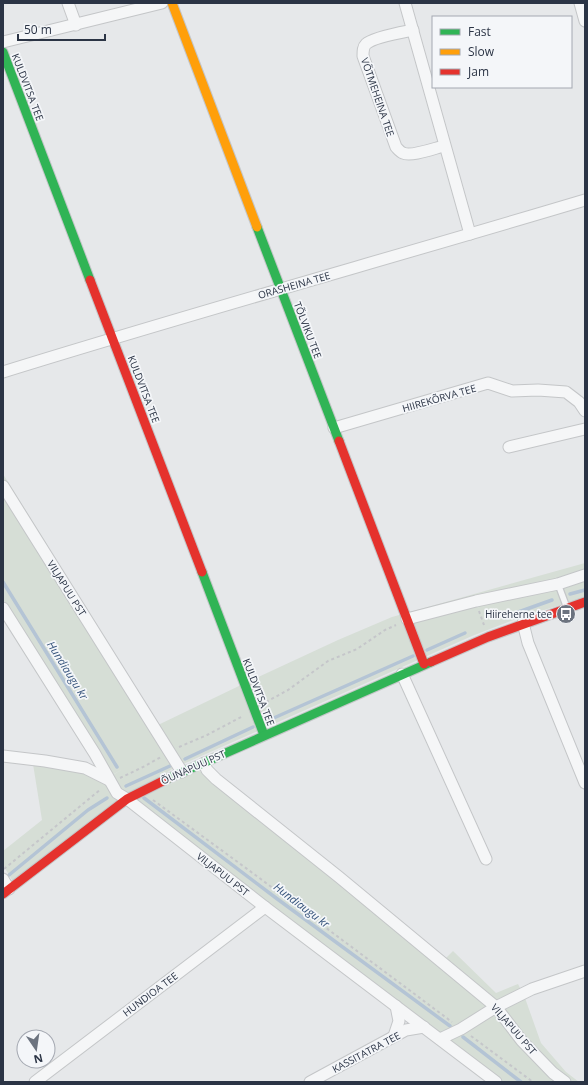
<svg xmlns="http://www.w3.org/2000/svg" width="588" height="1085" viewBox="0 0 588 1085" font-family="'Open Sans',sans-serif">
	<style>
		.green { fill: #d6ded6 }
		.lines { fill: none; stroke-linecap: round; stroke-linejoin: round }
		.stream { stroke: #b4c4d5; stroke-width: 3.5 }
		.lane-casing { stroke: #c4c6c8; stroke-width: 8 }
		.street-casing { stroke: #c4c6c8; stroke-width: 13 }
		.fast-casing { stroke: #c4c6c8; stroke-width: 11 }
		.slow-casing { stroke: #c4c6c8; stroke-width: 11 }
		.jam-casing { stroke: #c4c6c8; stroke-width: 11 }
		.path { stroke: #c5c6ca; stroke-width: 2; stroke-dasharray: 3 3; stroke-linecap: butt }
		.lane { stroke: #f5f6f7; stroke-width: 5.5 }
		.street { stroke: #f5f6f7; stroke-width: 11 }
		.fast { stroke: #30b455; stroke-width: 9 }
		.slow { stroke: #ff9f0a; stroke-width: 9 }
		.jam { stroke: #e5322d; stroke-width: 9 }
		.labels { text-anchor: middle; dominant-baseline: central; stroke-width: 3.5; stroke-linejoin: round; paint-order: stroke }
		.street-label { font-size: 10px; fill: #2b3445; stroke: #f4f6f9 }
		.poi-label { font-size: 10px; fill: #2b3445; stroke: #f4f6f9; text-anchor: end }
		.water-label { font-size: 11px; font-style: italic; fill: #34527a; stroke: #f4f6f9 }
	</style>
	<rect width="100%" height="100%" fill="#e6e8ea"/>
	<!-- green -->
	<g class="green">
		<polygon points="3,474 48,546 47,563 158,725 241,685 338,640 392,617 585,563 585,597 516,619 472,636 172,769 12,880 3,865 3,851 42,820 33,764 83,771 104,780 123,769 112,775 3,599"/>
		<polygon points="198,771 203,772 441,963 453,951 496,993 518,984 525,998 541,1043 566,1072 579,1082 503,1082 269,904 136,800"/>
	</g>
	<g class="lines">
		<!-- stream -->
		<g class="stream">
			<polyline points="3,582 117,767"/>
			<polyline points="570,594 585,590"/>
			<polyline points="510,615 552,600"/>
			<polyline points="427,650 465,633"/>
			<polyline points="267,721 413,656"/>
			<polyline points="185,759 253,727"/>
			<polyline points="126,786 170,766"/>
			<polyline points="144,798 276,898 450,1026"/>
			<polyline points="9,875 88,810 107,798"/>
			<polyline points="463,1037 521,1082"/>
		</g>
		<defs>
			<polyline id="lane" points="558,584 567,608"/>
			<g id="street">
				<polyline points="68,3 76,25"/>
				<polyline points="405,3 470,234"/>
				<polyline points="580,3 585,21"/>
				<path d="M413 30C403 32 373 37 366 44 363 47 363 51 363 56L396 147C398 149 400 152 403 153 411 157 435 148 444 146"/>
				<polyline points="3,42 162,3"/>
				<path d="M3 372C196 312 391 258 585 200"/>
				<polyline points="334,428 488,383 512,391 538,390 566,392 579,402 585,411"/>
				<polyline points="509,447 585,429"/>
				<polyline points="3,486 182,772"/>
				<polyline points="3,608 95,754 117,793 127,799 265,907 496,1082"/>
				<polyline points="407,619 476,601 558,584 585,575"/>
				<polyline points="523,623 528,643 585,783"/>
				<polyline points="402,674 486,859"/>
				<polyline points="3,756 45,761 85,768 109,780"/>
				<polyline points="204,763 207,770 216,779 339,877 496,1007 522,1041 553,1073 565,1082"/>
				<polyline points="3,879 9,889"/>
				<polyline points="394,1036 399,1021 396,1006"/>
				<polyline points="440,1039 461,1029 496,1007 532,989 585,971"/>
				<polyline points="35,1082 265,907"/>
				<polyline points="310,1082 406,1030 424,1027"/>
			</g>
			<g id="fast">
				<polyline points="3,52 90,280"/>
				<polyline points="257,227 339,441"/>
				<polyline points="202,572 264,735"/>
				<polyline points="167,779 431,662"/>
			</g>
			<polyline id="slow" points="172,3 257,227"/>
			<g id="jam">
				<polyline points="90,280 202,572"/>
				<polyline points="339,441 424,664"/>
				<polyline points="431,662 488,637 585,602"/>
				<polyline points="3,894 127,799 167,779"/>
			</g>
		</defs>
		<!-- lane casing -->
		<use href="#lane" class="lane-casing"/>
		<!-- street casing -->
		<use href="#street" class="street-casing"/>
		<!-- fast casing -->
		<use href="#fast" class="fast-casing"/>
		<!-- slow casing -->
		<use href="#slow" class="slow-casing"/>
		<!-- jam casing -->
		<use href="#jam" class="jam-casing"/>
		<!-- path -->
		<g class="path">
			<polyline points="479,611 484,625"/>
			<polyline points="266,702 288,690 328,661 357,649 385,630 396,625"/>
			<polyline points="179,747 207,735 243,716"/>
			<polyline points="120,778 143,767 161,757"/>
			<polyline points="153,800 254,874 452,1022"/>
			<polyline points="4,869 101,789"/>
			<polyline points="471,1036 533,1082"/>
		</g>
		<!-- lane -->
		<use href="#lane" class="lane"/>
		<!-- street -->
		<use href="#street" class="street"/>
		<!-- fast -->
		<use href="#fast" class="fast"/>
		<!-- slow -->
		<use href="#slow" class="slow"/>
		<!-- jam -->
		<use href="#jam" class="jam"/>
	</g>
	<!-- icons -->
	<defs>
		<symbol id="bus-disc" viewBox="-11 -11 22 22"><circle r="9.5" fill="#6c737f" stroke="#f4f6f9"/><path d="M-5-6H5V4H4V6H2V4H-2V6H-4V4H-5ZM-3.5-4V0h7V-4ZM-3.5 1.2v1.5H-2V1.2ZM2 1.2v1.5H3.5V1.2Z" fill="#fff"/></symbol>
	</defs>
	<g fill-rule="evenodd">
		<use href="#bus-disc" x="555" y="603" width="22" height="22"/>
	</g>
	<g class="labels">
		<!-- street labels -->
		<g class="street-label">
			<text transform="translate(28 87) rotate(69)">KULDVITSA TEE</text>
			<text transform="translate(378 97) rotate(71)">VÕTMEHEINA TEE</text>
			<text transform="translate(294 285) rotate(-16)">ORASHEINA TEE</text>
			<text transform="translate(308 330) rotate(69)">TÕLVIKU TEE</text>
			<text transform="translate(144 389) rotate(69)">KULDVITSA TEE</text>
			<text transform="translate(439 398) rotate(-16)">HIIREKÕRVA TEE</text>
			<text transform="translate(67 588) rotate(58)">VILJAPUU PST</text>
			<text transform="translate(259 692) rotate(69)">KULDVITSA TEE</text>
			<text transform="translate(193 767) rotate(-24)">ÕUNAPUU PST</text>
			<text transform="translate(223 874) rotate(38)">VILJAPUU PST</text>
			<text transform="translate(150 994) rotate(-37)">HUNDIOA TEE</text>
			<text transform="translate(514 1029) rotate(49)">VILJAPUU PST</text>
			<text transform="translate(366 1052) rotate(-28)">KASSITATRA TEE</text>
		</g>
		<!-- poi labels -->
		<g class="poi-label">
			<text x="552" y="614">Hiireherne tee</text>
		</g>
		<!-- water labels -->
		<g class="water-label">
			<text transform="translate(68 670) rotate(58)">Hundiaugu kr</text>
			<text transform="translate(302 905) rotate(37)">Hundiaugu kr</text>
		</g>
	</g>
	<!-- border -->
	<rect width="588" height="1085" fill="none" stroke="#2b3445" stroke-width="8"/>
	<!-- legend -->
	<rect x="432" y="16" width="140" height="72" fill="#f4f6f9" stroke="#a4a8b1"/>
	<rect x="440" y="29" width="20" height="6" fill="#30b455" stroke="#a4a8b1"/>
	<text x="468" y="36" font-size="12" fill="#2b3445">Fast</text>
	<rect x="440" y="49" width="20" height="6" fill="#ff9f0a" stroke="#a4a8b1"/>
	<text x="468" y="56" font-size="12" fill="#2b3445">Slow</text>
	<rect x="440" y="69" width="20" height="6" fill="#e5322d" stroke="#a4a8b1"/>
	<text x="468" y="76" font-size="12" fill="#2b3445">Jam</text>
	<!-- north arrow -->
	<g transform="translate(36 1049) rotate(167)"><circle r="19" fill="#f4f6f9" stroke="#a4a8b1"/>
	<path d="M0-3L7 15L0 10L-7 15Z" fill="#6c737f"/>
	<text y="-6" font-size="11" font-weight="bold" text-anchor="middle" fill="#2b3445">N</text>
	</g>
	<!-- scale -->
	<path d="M18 34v6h87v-6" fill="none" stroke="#2b3445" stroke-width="2"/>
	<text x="24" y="34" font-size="12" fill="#2b3445" stroke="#f4f6f9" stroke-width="3" paint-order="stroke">50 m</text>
</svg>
